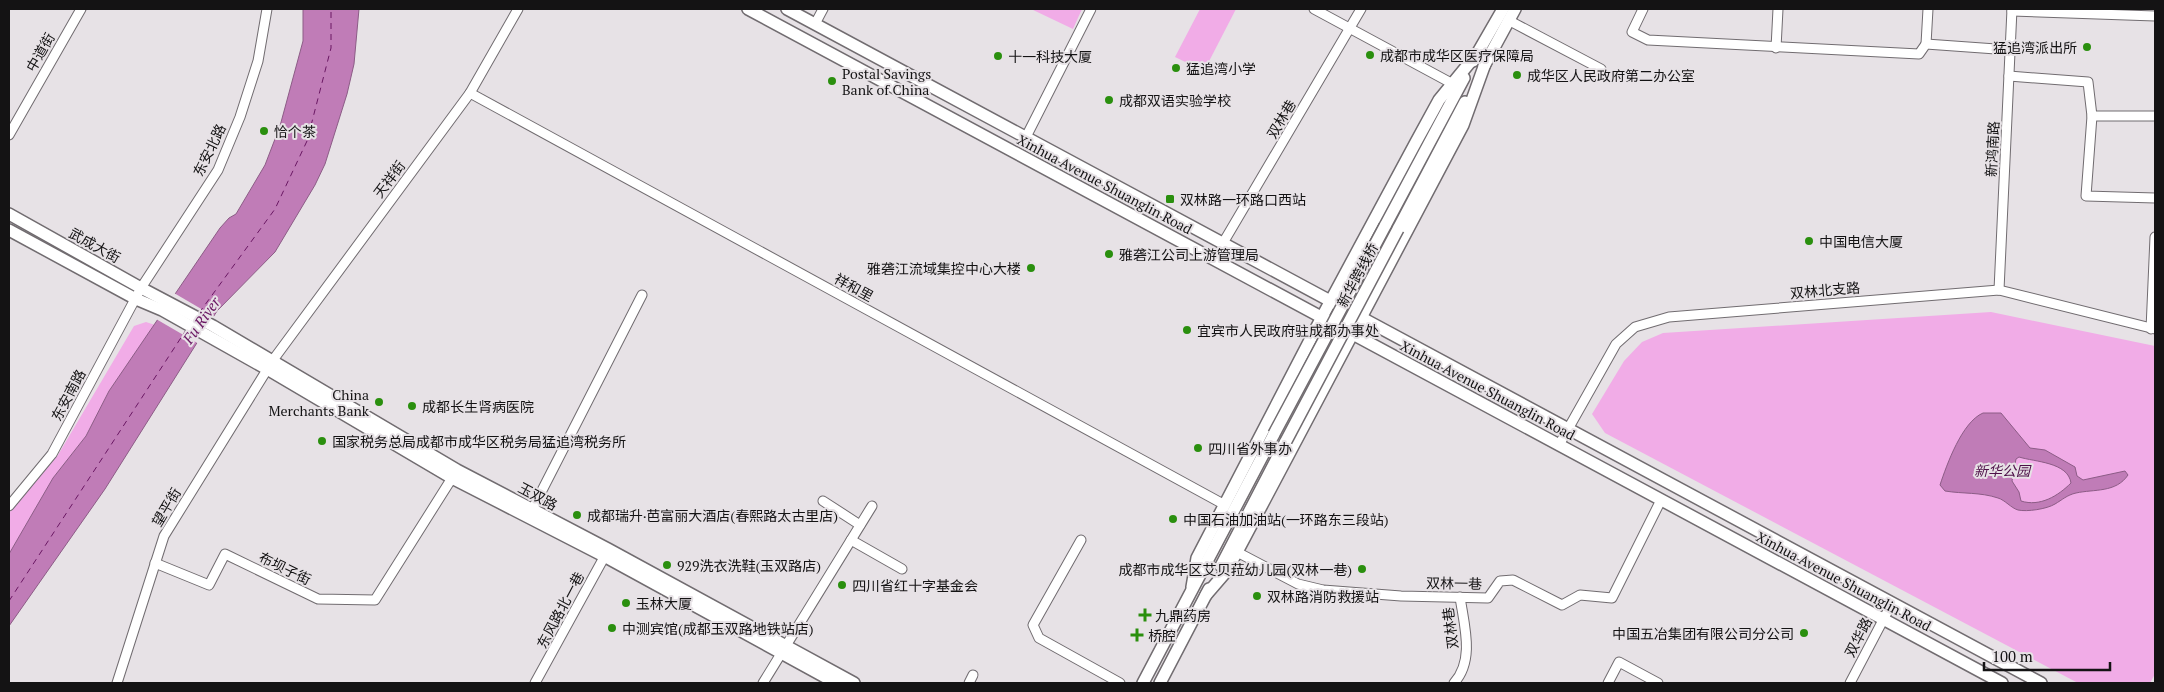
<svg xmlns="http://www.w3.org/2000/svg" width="2164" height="692" viewBox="0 0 2164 692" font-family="'PT Serif','Noto Sans SC',serif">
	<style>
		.green { fill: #f1ace7 }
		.water { fill: #c07cb7; stroke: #8c5c86; fill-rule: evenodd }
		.pier { fill: #e7e2e6 }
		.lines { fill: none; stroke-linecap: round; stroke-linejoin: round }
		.ferry { stroke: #6a1763; stroke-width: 1; stroke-dasharray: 6 5; stroke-linecap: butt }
		.minor-casing { stroke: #716c70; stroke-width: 11 }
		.major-casing { stroke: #716c70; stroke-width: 14 }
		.minor { stroke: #fff; stroke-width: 9 }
		.major { stroke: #fff; stroke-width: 11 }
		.major-bridge-casing { stroke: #716c70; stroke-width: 14; stroke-linecap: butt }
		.major-bridge { stroke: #fff; stroke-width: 11 }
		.poi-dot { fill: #2a8f0e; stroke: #e7e2e6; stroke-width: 2 }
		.labels { text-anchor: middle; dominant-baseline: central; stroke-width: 4; stroke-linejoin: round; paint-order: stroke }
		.poi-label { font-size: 14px; fill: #141314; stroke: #e7e2e6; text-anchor: start }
		.street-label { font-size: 14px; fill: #141314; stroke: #e7e2e6 }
		.park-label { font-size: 14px; font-style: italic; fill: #4d0f48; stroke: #e7e2e6 }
		.water-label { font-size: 15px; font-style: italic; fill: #6a1763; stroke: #e7e2e6 }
	</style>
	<rect width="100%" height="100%" fill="#e7e2e6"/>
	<!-- green -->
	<g class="green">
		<polygon points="1031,9 1082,9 1073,29"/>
		<polygon points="1200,9 1236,9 1204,71 1175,57"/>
		<polygon points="1991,312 2155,346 2155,674 2150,683 2078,683 1605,433 1592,414 1624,361 1642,342 1663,333"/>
		<polygon points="146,322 155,325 109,391 86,436 53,478 9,554 9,513 58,455 134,326"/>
	</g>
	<!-- water -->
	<g class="water">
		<polygon points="303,9 359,9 354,64 347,94 325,164 315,185 275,252 217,311 105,489 9,626 9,554 53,478 86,436 109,391 220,228 229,218 236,214 265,165 280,126 303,41"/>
		<path d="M1983 413H2001L2030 448 2045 450 2075 467 2077 476 2083 480 2125 471 2128 475C2116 493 2094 489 2076 493 2067 495 2062 500 2055 504 2047 509 2027 512 2018 510 2011 508 2005 500 1998 498 1980 492 1963 494 1945 491L1940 485C1947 464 1962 422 1983 413ZM2019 457C2035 462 2068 462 2071 483 2058 496 2040 507 2021 501L2019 492 2012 481 2016 459Z"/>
	</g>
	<!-- pier -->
	<polygon class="pier" points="174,293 215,317 199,344 156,319"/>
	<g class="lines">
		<!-- ferry -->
		<g class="ferry">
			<polyline points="199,313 275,209 307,141 331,48 331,9"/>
			<polyline points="9,601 186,330"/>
		</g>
		<defs>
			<g id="minor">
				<polyline points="1314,9 1453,84"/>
				<polyline points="1643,9 1632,32 1648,40 1919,54 1926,44 2010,50"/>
				<polyline points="2012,11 2155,16"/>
				<polyline points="1508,20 1601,69"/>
				<polyline points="815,24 823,9"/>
				<polyline points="1926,44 1928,9"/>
				<polyline points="1776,48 1778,9"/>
				<polyline points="2009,76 2088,82 2092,116 2086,196 2155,198"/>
				<polyline points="470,93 1225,505"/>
				<polyline points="2092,116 2155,116"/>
				<polyline points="9,135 81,9"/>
				<polyline points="1026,137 1091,9"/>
				<polyline points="1223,243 1361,9"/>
				<polyline points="1999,290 2012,9"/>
				<polyline points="2151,329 2155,237"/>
				<polyline points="1559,445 1616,344 1635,327 1669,317 1999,290 2155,329"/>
				<polyline points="823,501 860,525"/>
				<polyline points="9,506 52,454 141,288 218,170 240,117 258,61 267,9"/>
				<polyline points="532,510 642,295"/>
				<polyline points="851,540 902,569"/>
				<polyline points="1081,540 1033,625 1039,638 1120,683"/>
				<polyline points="1237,552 1298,584 1323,590 1401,596 1488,598 1500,581 1513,580 1562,605 1580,595 1612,598 1661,500"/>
				<polyline points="155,563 209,585 225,554 318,599 375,600 452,478"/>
				<polyline points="117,683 164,536 273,360 470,93 518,9"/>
				<polyline points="535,683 607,552"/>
				<polyline points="763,683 872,506"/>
				<polyline points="969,683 973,675"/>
				<path d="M1454 683C1475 660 1464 625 1460 597"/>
				<polyline points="1608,683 1619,662 1658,683"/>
				<polyline points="1850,683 1892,603"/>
			</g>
			<g id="major">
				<polyline points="748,9 2002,683"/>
				<polyline points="787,9 2041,683"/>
				<polyline points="1473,61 1503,9"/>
				<polyline points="1484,66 1515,9"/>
				<polyline points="9,214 141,288 213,326 457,470 608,549 854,683"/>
				<polyline points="1385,226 1464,78"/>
				<polyline points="1398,229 1465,102"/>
				<polyline points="9,230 136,299 162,310 267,369 452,478 604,556 836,683"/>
				<polyline points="1221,566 1286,441"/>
				<polyline points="1192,587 1197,558 1322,317 1416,142 1439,100 1476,55"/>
				<polyline points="1206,595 1225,573 1237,552 1463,125 1486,61"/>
				<polyline points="1143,683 1274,434"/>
				<polyline points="1160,683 1209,589"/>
			</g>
		</defs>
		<!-- minor casing -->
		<use href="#minor" class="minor-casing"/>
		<!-- major casing -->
		<use href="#major" class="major-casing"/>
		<!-- minor -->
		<use href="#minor" class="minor"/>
		<!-- major -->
		<use href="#major" class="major"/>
		<defs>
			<g id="major-bridge">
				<polyline points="1274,434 1385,226"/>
				<polyline points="1286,441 1398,229"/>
			</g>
		</defs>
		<!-- major-bridge casing -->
		<use href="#major-bridge" class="major-bridge-casing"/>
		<!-- major-bridge -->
		<use href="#major-bridge" class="major-bridge"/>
	</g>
	<!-- markers -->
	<g class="poi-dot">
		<circle cx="2087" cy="47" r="5"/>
		<circle cx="1370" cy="55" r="5"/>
		<circle cx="998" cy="56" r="5"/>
		<circle cx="1176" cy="68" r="5"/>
		<circle cx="1517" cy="75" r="5"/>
		<circle cx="832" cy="81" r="5"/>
		<circle cx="1109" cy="100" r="5"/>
		<circle cx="264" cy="131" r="5"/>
		<rect x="1165" y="194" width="10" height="10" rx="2.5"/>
		<circle cx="1809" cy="241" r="5"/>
		<circle cx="1109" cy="254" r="5"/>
		<circle cx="1031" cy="268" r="5"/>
		<circle cx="1187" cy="330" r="5"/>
		<circle cx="379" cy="402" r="5"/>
		<circle cx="412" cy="406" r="5"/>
		<circle cx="322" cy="441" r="5"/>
		<circle cx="1198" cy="448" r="5"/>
		<circle cx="577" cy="515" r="5"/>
		<circle cx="1173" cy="519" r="5"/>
		<circle cx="667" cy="565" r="5"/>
		<circle cx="1362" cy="569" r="5"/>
		<circle cx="842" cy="585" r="5"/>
		<circle cx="1257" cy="596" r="5"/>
		<circle cx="626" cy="603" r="5"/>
		<path d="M1142.5 607.5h5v5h5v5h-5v5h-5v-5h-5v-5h5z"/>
		<circle cx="612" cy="628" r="5"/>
		<circle cx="1804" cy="633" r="5"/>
		<path d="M1134.5 627.5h5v5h5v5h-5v5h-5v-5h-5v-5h5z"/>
	</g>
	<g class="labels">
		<!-- poi labels -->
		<g class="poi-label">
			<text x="2077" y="47" text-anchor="end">猛追湾派出所</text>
			<text x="1380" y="55">成都市成华区医疗保障局</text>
			<text x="1008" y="56">十一科技大厦</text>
			<text x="1186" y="68">猛追湾小学</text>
			<text x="842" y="73">Postal Savings<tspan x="842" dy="16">Bank of China</tspan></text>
			<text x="1527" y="75">成华区人民政府第二办公室</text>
			<text x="1119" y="100">成都双语实验学校</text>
			<text x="274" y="131">恰个茶</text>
			<text x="1180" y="199">双林路一环路口西站</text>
			<text x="1819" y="241">中国电信大厦</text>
			<text x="1119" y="254">雅砻江公司上游管理局</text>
			<text x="1021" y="268" text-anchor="end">雅砻江流域集控中心大楼</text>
			<text x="1197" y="330">宜宾市人民政府驻成都办事处</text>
			<text x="369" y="394" text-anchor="end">China<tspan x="369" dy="16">Merchants Bank</tspan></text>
			<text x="422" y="406">成都长生肾病医院</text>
			<text x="332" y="441">国家税务总局成都市成华区税务局猛追湾税务所</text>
			<text x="1208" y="448">四川省外事办</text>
			<text x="587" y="515">成都瑞升·芭富丽大酒店(春熙路太古里店)</text>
			<text x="1183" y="519">中国石油加油站(一环路东三段站)</text>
			<text x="677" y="565">929洗衣洗鞋(玉双路店)</text>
			<text x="1352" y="569" text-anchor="end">成都市成华区艾贝菈幼儿园(双林一巷)</text>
			<text x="852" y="585">四川省红十字基金会</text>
			<text x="1267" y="596">双林路消防救援站</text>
			<text x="636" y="603">玉林大厦</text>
			<text x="1155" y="615">九鼎药房</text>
			<text x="622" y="628">中测宾馆(成都玉双路地铁站店)</text>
			<text x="1794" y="633" text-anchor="end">中国五冶集团有限公司分公司</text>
			<text x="1148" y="635">桥腔</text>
		</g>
		<!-- street labels -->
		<g class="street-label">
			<text transform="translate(40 52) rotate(-60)">中道街</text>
			<text transform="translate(1281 119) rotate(-59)">双林巷</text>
			<text transform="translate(1992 149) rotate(-87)">新鸿南路</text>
			<text transform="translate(209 150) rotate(-64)">东安北路</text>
			<text transform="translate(389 179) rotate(-53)">天祥街</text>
			<text transform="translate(1105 184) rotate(28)">Xinhua Avenue Shuanglin Road</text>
			<text transform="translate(95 245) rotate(29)">武成大街</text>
			<text transform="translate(1357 275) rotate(-62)">新华跨线桥</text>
			<text transform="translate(854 287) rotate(29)">祥和里</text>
			<text transform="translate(1825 290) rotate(-5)">双林北支路</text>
			<text transform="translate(1488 390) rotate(28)">Xinhua Avenue Shuanglin Road</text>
			<text transform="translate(68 395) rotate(-62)">东安南路</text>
			<text transform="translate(538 496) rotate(28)">玉双路</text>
			<text transform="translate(166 507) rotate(-59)">望平街</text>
			<text transform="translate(285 568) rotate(26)">布坝子街</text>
			<text transform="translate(1844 581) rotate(28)">Xinhua Avenue Shuanglin Road</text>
			<text transform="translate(1454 583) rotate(1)">双林一巷</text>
			<text transform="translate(560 610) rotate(-62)">东风路北一巷</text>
			<text transform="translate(1450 628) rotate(-97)">双林巷</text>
			<text transform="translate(1858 637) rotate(-63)">双华路</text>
		</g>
		<!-- park labels -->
		<g class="park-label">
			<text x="2002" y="470">新华公园</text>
		</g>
		<!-- water labels -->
		<g class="water-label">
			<text transform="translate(201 320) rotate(-55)">Fu River</text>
		</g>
	</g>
	<!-- border -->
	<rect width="2164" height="692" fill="none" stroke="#141314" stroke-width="20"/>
	<!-- scale -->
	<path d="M1984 662v8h126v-8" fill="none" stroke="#141314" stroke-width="2.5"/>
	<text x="1992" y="662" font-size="15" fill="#141314" stroke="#e7e2e6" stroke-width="4" paint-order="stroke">100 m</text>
</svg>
